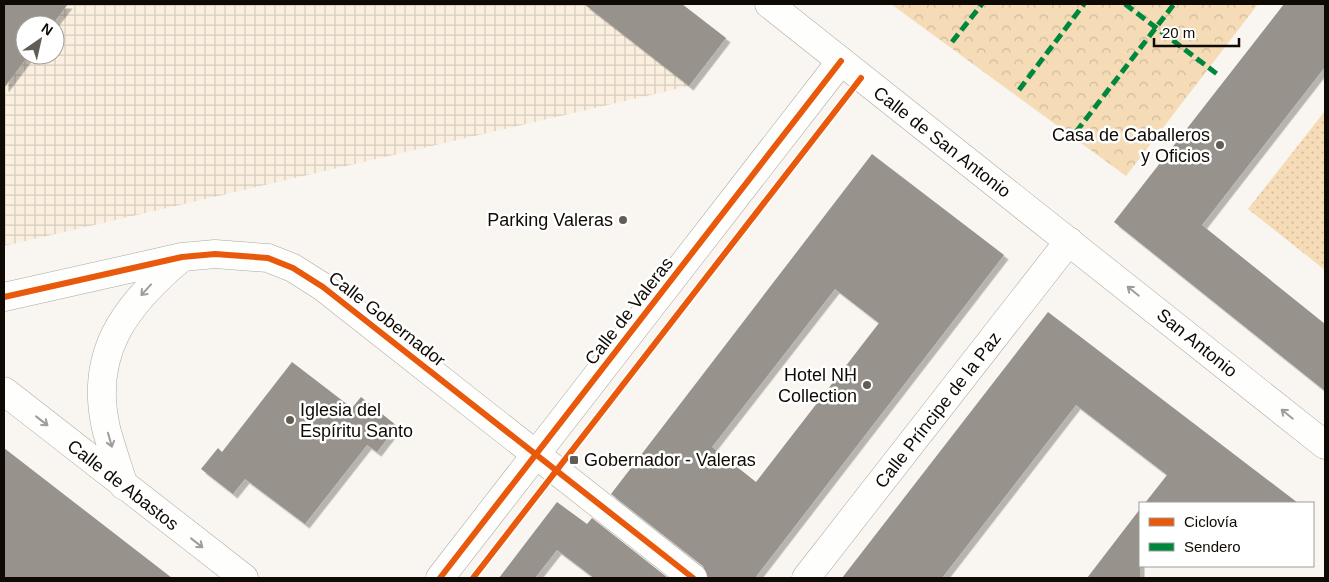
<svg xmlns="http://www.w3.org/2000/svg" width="1329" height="582" viewBox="0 0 1329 582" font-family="Arial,sans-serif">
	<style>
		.industrial { fill: url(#industrial-grid); fill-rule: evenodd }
		.park { fill: url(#park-crowns) }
		.garden { fill: url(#garden-dots) }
		.building { fill: #97938c; fill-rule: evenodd; filter: url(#shadow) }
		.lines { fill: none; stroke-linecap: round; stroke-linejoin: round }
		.minor-casing { stroke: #ada8a2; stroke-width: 29 }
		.minor { stroke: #fefefd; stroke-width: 28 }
		.quiet { stroke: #00873e; stroke-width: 5; stroke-dasharray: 10 5; stroke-linecap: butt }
		.cycleway-casing { stroke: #fff; stroke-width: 9 }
		.cycleway { stroke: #e8590c; stroke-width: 6 }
		.oneway { stroke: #9f9c99 }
		.poi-dot { fill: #625c57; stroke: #fff; stroke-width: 2 }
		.labels { text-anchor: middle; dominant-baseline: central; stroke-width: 5; stroke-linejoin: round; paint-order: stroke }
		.poi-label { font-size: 18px; fill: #100a04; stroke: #fff; text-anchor: end }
		.street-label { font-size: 18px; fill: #100a04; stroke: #fff }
	</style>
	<defs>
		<pattern id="industrial-grid" width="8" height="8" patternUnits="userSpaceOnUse" patternTransform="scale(1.25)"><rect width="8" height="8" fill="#fbf0e0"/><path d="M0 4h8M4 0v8" fill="none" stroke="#d6ccbf"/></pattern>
		<pattern id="park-crowns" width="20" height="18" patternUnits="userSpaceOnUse" patternTransform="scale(1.25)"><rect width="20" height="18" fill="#f5dcb7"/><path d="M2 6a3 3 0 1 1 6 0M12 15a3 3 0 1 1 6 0" fill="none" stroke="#d1bb9c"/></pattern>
		<pattern id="garden-dots" width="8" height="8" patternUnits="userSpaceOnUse" patternTransform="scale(1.25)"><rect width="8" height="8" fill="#f5dcb7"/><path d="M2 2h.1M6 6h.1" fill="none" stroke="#d1bb9c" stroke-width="1.8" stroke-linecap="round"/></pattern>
		<filter id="shadow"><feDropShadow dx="4.5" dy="4.5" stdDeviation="0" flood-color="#0004"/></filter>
	</defs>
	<rect width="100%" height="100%" fill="#f9f5f0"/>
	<!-- industrial -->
	<path class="industrial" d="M4 4H682L726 38 689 86 4 246ZM25 25H55V55H25Z"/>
	<!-- park -->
	<polygon class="park" points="891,4 1258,4 1126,176"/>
	<!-- garden -->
	<polygon class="garden" points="1325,111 1325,270 1248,209"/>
	<!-- building -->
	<g class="building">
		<polygon points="4,4 68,4 52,25 25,25 25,55 29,55 4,88"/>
		<polygon points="584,4 682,4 726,38 689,86"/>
		<polygon points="1284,4 1325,4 1325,67 1202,225 1325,324 1325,391 1114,222"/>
		<path d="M872 154 1004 255 755 578H708L703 566 611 494ZM835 289 879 323 756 482 712 447Z"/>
		<polygon points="1048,312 1298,503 1145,503 1167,475 1076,405 942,578 842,578"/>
		<polygon points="292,362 352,408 361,397 397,426 377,452 367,445 305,524 245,479 233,494 201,469 218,448 222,452"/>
		<polygon points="4,448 172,578 4,578"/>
		<polygon points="557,502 587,524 592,518 668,578 594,578 557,550 535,578 499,578"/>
		<polygon points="1140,509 1140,578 1087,578"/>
	</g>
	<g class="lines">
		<defs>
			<g id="minor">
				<polyline points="769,4 1325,445"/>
				<polyline points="4,297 182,257 215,254 268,258 293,268 323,287 693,578"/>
				<polyline points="4,391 244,578"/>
				<path d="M124 486C118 467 111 447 106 428 89 353 125 306 179 260"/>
				<polyline points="440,578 841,61"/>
				<polyline points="806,578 1069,241"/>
			</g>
		</defs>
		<!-- minor casing -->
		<use href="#minor" class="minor-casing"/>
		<!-- minor -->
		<use href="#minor" class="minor"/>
		<!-- quiet -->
		<g class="quiet">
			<polyline points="1125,4 1217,74"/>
			<polyline points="952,42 982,4"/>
			<polyline points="1019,90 1084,4"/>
			<polyline points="1076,132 1174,4"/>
		</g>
		<defs>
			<g id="cycleway">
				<polyline points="4,297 182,257 215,254 268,258 293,268 323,287 693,578"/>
				<polyline points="440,578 841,61"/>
				<polyline points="473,578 861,78"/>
			</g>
		</defs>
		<!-- cycleway casing -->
		<use href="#cycleway" class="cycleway-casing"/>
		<!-- cycleway -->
		<use href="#cycleway" class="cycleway"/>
	</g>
	<!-- one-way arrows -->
	<defs><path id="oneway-shaft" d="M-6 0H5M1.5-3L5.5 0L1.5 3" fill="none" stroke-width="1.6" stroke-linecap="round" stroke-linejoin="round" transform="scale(1.25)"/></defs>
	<g class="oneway">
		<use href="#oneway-shaft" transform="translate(146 290) rotate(132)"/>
		<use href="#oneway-shaft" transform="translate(1133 291) rotate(-141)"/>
		<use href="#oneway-shaft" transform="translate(1287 414) rotate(-141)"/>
		<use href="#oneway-shaft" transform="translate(42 421) rotate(38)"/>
		<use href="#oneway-shaft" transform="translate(110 440) rotate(74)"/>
		<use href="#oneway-shaft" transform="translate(197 543) rotate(38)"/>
	</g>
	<!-- markers -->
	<g class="poi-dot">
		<circle cx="1220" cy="145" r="5"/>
		<circle cx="623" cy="220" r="5"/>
		<circle cx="867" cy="385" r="5"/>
		<circle cx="290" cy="420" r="5"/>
		<rect x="569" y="455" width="10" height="10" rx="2.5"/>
	</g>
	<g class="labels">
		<!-- poi labels -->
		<g class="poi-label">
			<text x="1210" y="135">Casa de Caballeros<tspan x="1210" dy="21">y Oficios</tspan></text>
			<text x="613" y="220">Parking Valeras</text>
			<text x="857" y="375">Hotel NH<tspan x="857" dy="21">Collection</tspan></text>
			<text x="300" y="410" text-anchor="start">Iglesia del<tspan x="300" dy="21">Espíritu Santo</tspan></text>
			<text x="584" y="460" text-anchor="start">Gobernador - Valeras</text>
		</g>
		<!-- street labels -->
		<g class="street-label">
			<text transform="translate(942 142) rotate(38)">Calle de San Antonio</text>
			<text transform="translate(629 311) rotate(-52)">Calle de Valeras</text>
			<text transform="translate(387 319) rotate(38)">Calle Gobernador</text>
			<text transform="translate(1197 343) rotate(39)">San Antonio</text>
			<text transform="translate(938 410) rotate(-52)">Calle Príncipe de la Paz</text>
			<text transform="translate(123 485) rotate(38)">Calle de Abastos</text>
		</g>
	</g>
	<!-- border -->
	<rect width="1329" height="582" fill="none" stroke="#100a04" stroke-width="10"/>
	<!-- legend -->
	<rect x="1139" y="502" width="175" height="65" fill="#ffffff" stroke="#9f9d9b"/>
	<rect x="1149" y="518" width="25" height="8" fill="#e8590c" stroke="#9f9d9b"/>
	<text x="1184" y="527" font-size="15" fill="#100a04">Ciclovía</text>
	<rect x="1149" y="543" width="25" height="8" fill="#00873e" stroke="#9f9d9b"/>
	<text x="1184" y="552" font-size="15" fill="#100a04">Sendero</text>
	<!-- north arrow -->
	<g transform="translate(40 40) rotate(34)"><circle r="24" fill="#ffffff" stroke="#9f9d9b"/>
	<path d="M0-4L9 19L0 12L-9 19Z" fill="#625c57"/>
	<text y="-8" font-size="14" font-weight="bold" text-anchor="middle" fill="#100a04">N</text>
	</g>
	<!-- scale -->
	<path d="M1154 38v8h85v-8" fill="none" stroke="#100a04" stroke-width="2.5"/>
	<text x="1162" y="38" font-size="15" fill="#100a04" stroke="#ffffff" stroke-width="4" paint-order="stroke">20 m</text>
</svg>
